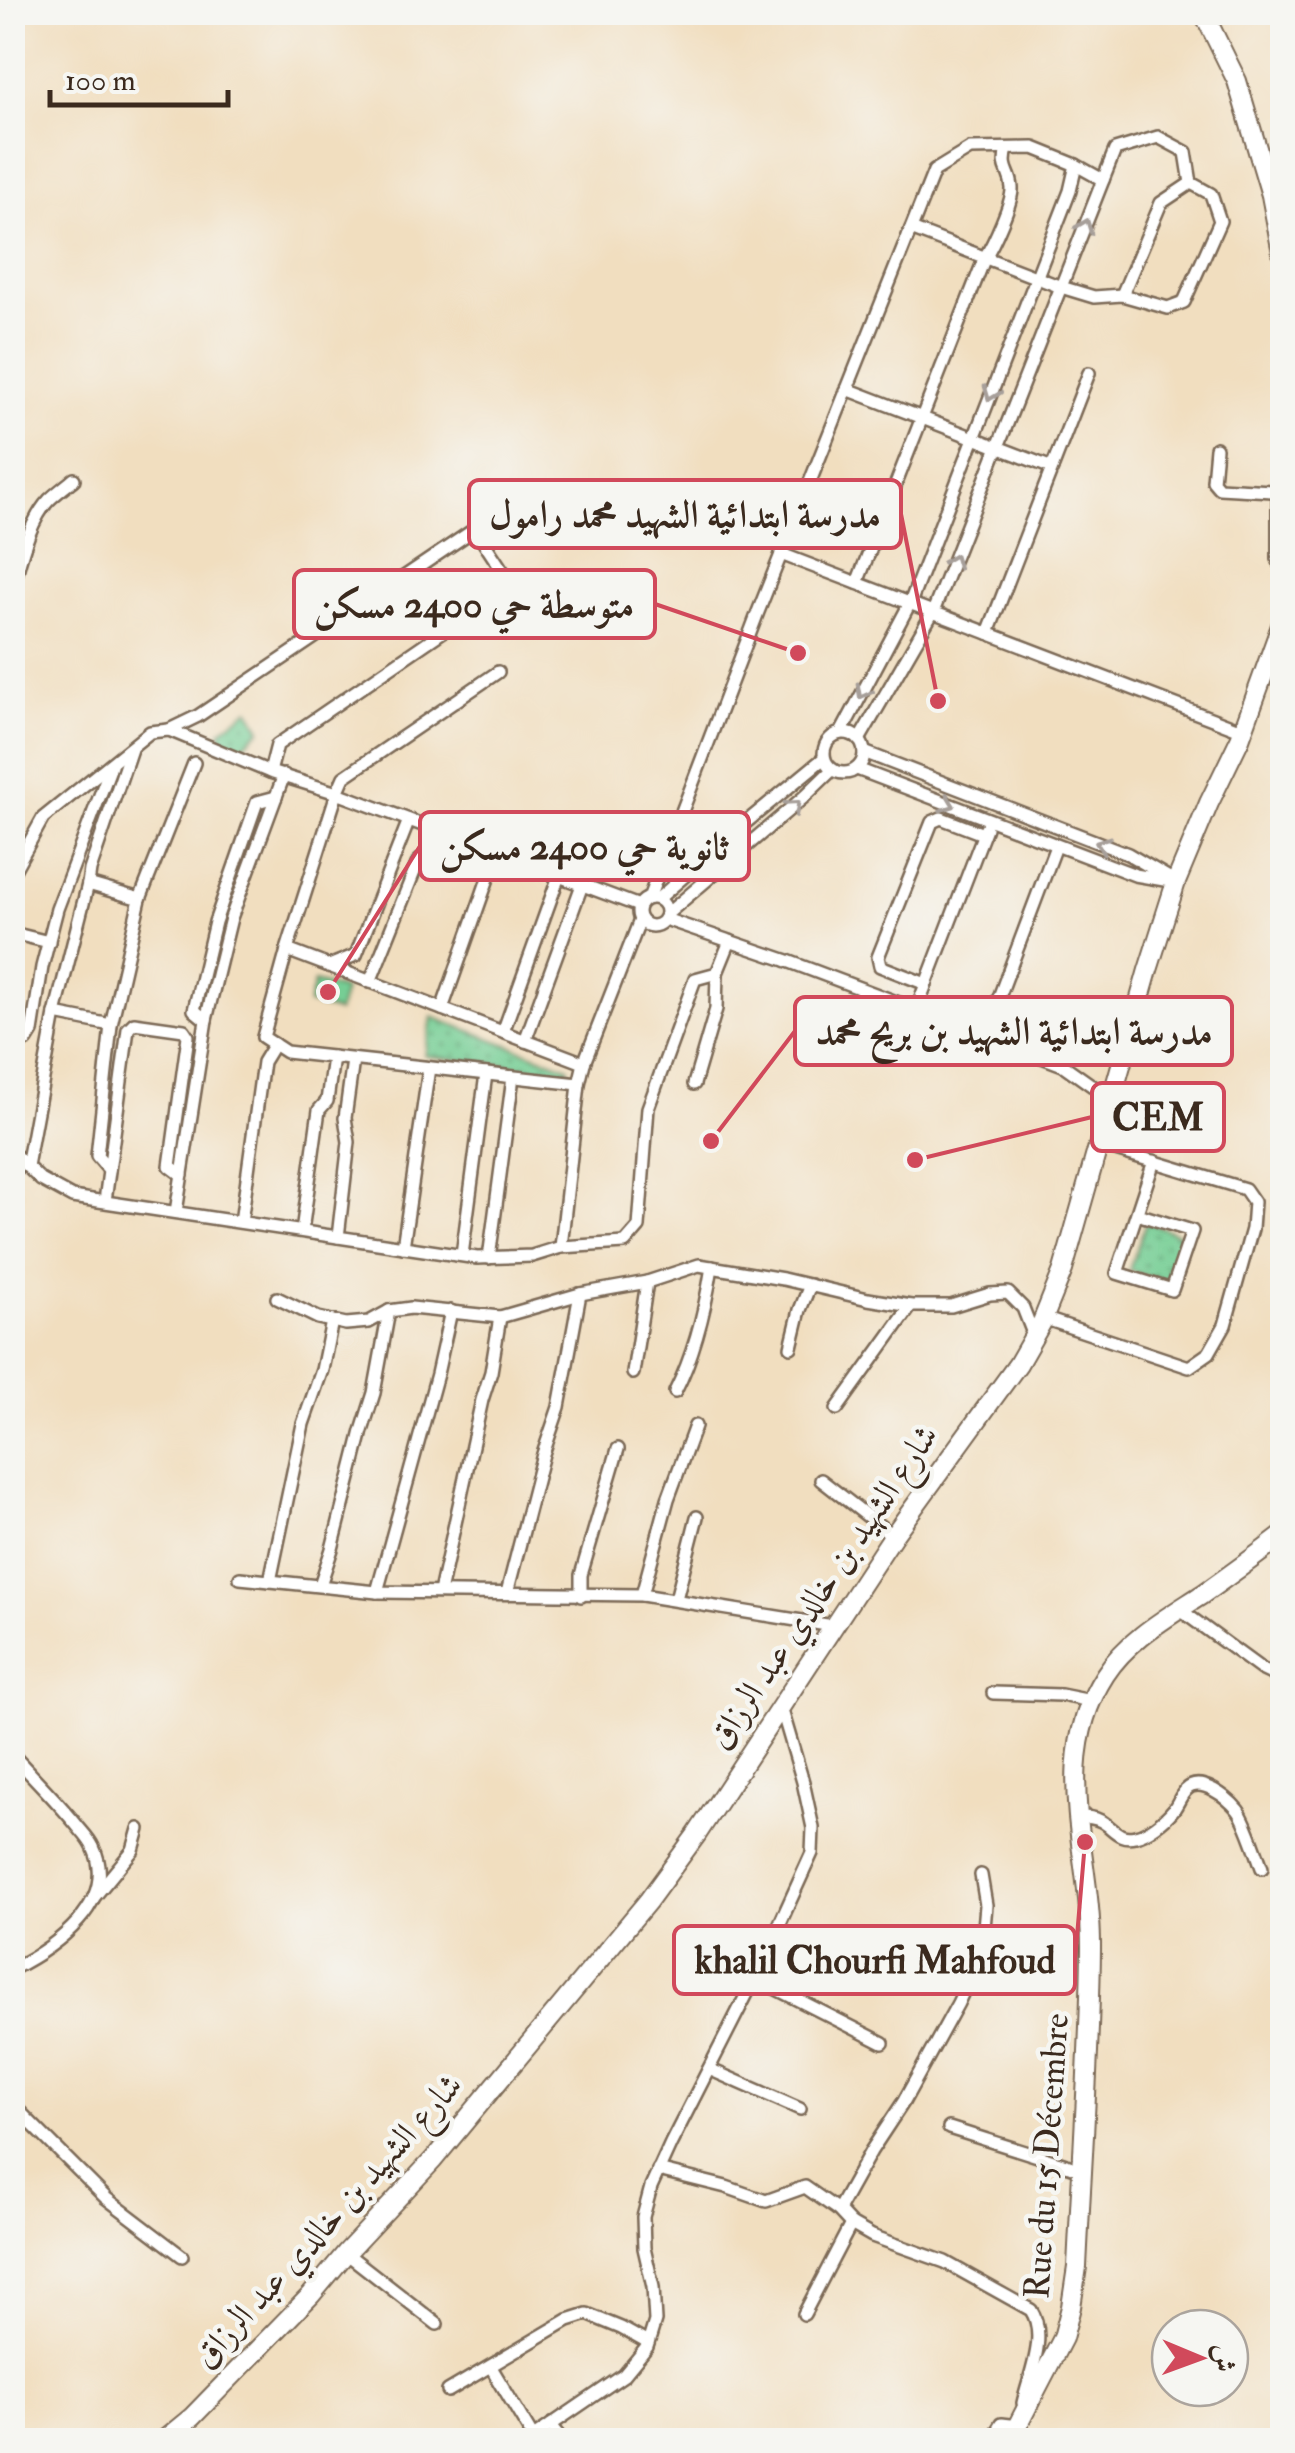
<svg xmlns="http://www.w3.org/2000/svg" width="1295" height="2453" viewBox="0 0 1295 2453" font-family="'IM FELL Double Pica',Amiri,serif">
	<style>
		.grass { fill: url(#grass-dots); stroke: #587c59; stroke-width: 2.5 }
		.pitch { fill: #76ce94; stroke: #587c59; stroke-width: 2.5 }
		.lines { fill: none; stroke-linecap: round; stroke-linejoin: round }
		.street-casing { stroke: #7b6956; stroke-width: 16 }
		.secondary-casing { stroke: #7b6956; stroke-width: 22 }
		.primary-casing { stroke: #7b6956; stroke-width: 22 }
		.street { stroke: #fff; stroke-width: 11 }
		.secondary { stroke: #fff; stroke-width: 18 }
		.primary { stroke: #fff; stroke-width: 18 }
		.oneway { stroke: #a79f9a }
		.labels { text-anchor: middle; dominant-baseline: central; stroke-width: 9; stroke-linejoin: round; paint-order: stroke }
		.street-label { font-size: 35px; fill: #3b2a1e; stroke: #f6f6f2 }
		.leader { fill: none; stroke: #d1495b; stroke-width: 4 }
		.callout-dot { fill: #d1495b; stroke: #f6f6f2; stroke-width: 4 }
		.callout { fill: #f6f6f2; stroke: #d1495b; stroke-width: 4 }
		.callout-label { font-size: 38px; text-anchor: middle; font-weight: bold; fill: #3b2a1e }
	</style>
	<defs>
		<pattern id="grass-dots" width="8" height="8" patternUnits="userSpaceOnUse" patternTransform="scale(2.5)"><rect width="8" height="8" fill="#76ce94"/><path d="M2 2h.1M6 6h.1" fill="none" stroke="#62a778" stroke-width="1.8" stroke-linecap="round"/></pattern>
	</defs>
	<rect width="100%" height="100%" fill="#f6f6f2"/>
	<filter id="ink" filterUnits="userSpaceOnUse"><feTurbulence type="fractalNoise" baseFrequency=".01" numOctaves="2"/><feDisplacementMap in="SourceGraphic" scale="20" xChannelSelector="R" yChannelSelector="G"/><feConvolveMatrix kernelMatrix="1 2 1 2 8 2 1 2 1" color-interpolation-filters="sRGB"/></filter>
	<filter id="wash" filterUnits="userSpaceOnUse"><feTurbulence type="fractalNoise" baseFrequency=".0048" numOctaves="4" result="noise"/><feDisplacementMap in="SourceGraphic" scale="40" xChannelSelector="R" yChannelSelector="G"/><feGaussianBlur stdDeviation="2.25" result="paint"/><feColorMatrix in="noise" values="0 0 0 0 0 0 0 0 0 0 0 0 0 0 0 0 0 1.4 0 .05"/><feComposite in="paint" operator="in"/></filter>
	<g filter="url(#wash)">
		<rect width="100%" height="100%" fill="#f1debf"/>
		<!-- grass -->
		<g class="grass">
			<polygon points="249,709 261,729 240,748 221,738 221,730"/>
			<polygon points="432,1017 568,1067 569,1069 566,1072 425,1056"/>
			<polygon points="1146,1222 1182,1235 1166,1283 1129,1270"/>
		</g>
		<!-- pitch -->
		<polygon class="pitch" points="314,982 344,990 338,1012 308,1004"/>
	</g>
	<g filter="url(#ink)">
		<g class="lines">
			<defs>
				<g id="street">
					<polyline points="911,229 1061,287 1094,297 1122,295 1168,308 1184,302 1220,221 1211,194 1191,183 1186,152 1158,137 1115,150 1103,180"/>
					<polyline points="1122,295 1161,203 1191,183"/>
					<polyline points="847,389 1052,468"/>
					<polyline points="1216,448 1213,481 1219,488 1272,491 1278,494 1278,559 1282,568"/>
					<polyline points="781,554 1244,731"/>
					<path d="M857 583 985 257C993 245 1013 201 1012 188 1011 170 1001 171 1007 149"/>
					<path d="M12 592C18 565 29 521 49 500 56 493 66 486 74 479"/>
					<polyline points="988,633 1089,373"/>
					<polyline points="498,672 344,777 337,793 287,950 263,1037 286,1052 579,1084"/>
					<polyline points="169,730 198,716 475,529 506,576 502,591 277,745 270,772"/>
					<circle cx="844" cy="753" r="20"/>
					<polyline points="841,733 910,603 1070,191 1076,165 1103,180 933,612 859,740"/>
					<polyline points="131,749 90,870 88,884 140,899"/>
					<polyline points="857,769 1135,875 1176,882 1128,854 864,752"/>
					<polyline points="12,874 43,818 150,732 169,730 270,772 337,793 639,906"/>
					<circle cx="652" cy="912" r="14"/>
					<polyline points="649,898 758,612 934,171 970,149 1034,148 1076,165"/>
					<polyline points="658,899 744,824 824,758"/>
					<polyline points="667,914 804,797 832,770"/>
					<polyline points="665,919 785,960 1063,1065 1094,1087 1113,1095"/>
					<polyline points="12,933 49,942"/>
					<polyline points="287,950 584,1063"/>
					<polyline points="329,966 356,955 409,820"/>
					<polyline points="370,982 418,862 428,853 436,830"/>
					<polyline points="926,984 880,966 878,957 932,822 941,818 983,834"/>
					<polyline points="442,1009 497,853"/>
					<polyline points="916,1010 986,828"/>
					<polyline points="55,1014 111,1025"/>
					<polyline points="206,1020 194,1010 215,922 257,802 276,797"/>
					<polyline points="503,1032 559,876"/>
					<polyline points="984,1037 1056,846"/>
					<polyline points="12,1039 27,1040 32,1032 42,967 57,909 111,766"/>
					<polyline points="525,1041 582,885"/>
					<polyline points="694,1084 716,1009 717,973"/>
					<polyline points="12,1152 41,1180 72,1197 477,1258 532,1256 561,1247 625,1243 639,1227 648,1108 695,979 717,973 730,941"/>
					<polyline points="27,1166 55,1014 88,884"/>
					<polyline points="109,1170 97,1156 111,1025 140,899 194,763"/>
					<polyline points="105,1201 128,1029 134,1023 184,1030 188,1036 170,1166 182,1175"/>
					<polyline points="176,1212 206,1020 231,918 284,775"/>
					<polyline points="1137,1214 1192,1231 1172,1290 1117,1273 1154,1161"/>
					<polyline points="241,1222 263,1062 274,1044"/>
					<polyline points="302,1231 319,1110 327,1101 333,1057"/>
					<polyline points="338,1237 349,1142 345,1118 353,1060"/>
					<polyline points="403,1247 429,1068"/>
					<polyline points="561,1247 579,1084 584,1063 640,920"/>
					<polyline points="462,1255 486,1074"/>
					<polyline points="489,1258 513,1077"/>
					<polyline points="277,1298 318,1318 346,1324 369,1322 389,1311 411,1308 500,1317 580,1294 647,1282 699,1265 783,1279 868,1299 911,1306 951,1306 990,1294 1008,1293 1023,1308 1034,1336"/>
					<polyline points="1043,1318 1189,1367 1209,1353 1225,1325 1252,1229 1254,1202 1245,1189 1099,1145"/>
					<polyline points="791,1347 800,1310 810,1285"/>
					<polyline points="633,1373 647,1282"/>
					<path d="M675 1392C695 1353 705 1310 712 1267"/>
					<polyline points="837,1409 911,1306"/>
					<polyline points="821,1480 893,1536"/>
					<polyline points="240,1578 377,1592 642,1595 833,1626"/>
					<polyline points="270,1581 303,1424 322,1370 332,1321"/>
					<polyline points="320,1585 332,1549 362,1431 374,1393 389,1311"/>
					<polyline points="377,1592 437,1374 451,1311"/>
					<polyline points="440,1592 482,1400 491,1372 500,1317"/>
					<polyline points="507,1593 543,1454 559,1407 580,1294"/>
					<polyline points="642,1595 668,1499 695,1426"/>
					<polyline points="581,1596 581,1575 618,1449"/>
					<polyline points="676,1599 697,1517"/>
					<polyline points="1179,1609 1261,1669 1282,1679"/>
					<polyline points="993,1693 1061,1695 1091,1701"/>
					<path d="M12 1754C33 1777 55 1799 75 1823 81 1831 89 1838 93 1847 120 1902 54 1948 12 1969"/>
					<path d="M1078 1817C1086 1817 1094 1817 1101 1821 1114 1828 1118 1840 1135 1836 1147 1834 1165 1820 1173 1810 1178 1804 1180 1796 1186 1790 1200 1775 1228 1798 1238 1810 1246 1820 1257 1854 1262 1868"/>
					<polyline points="95,1896 133,1850 139,1829"/>
					<polyline points="755,1978 883,2043"/>
					<polyline points="709,2069 800,2109"/>
					<polyline points="12,2104 106,2198 182,2256"/>
					<polyline points="949,2128 1082,2170"/>
					<path d="M658 2170 726 2187 766 2201 805 2187 838 2210 851 2224 872 2236 945 2262 1031 2310C1048 2336 1029 2376 1023 2403"/>
					<polyline points="838,2210 871,2151 904,2101 958,2003 982,1951 986,1905 981,1875"/>
					<polyline points="346,2253 437,2324"/>
					<polyline points="804,2314 851,2224"/>
					<polyline points="491,2367 533,2437"/>
					<polyline points="448,2391 568,2320 587,2314 621,2328 648,2343"/>
					<polyline points="551,2425 563,2440"/>
					<polyline points="463,2439 464,2440"/>
					<polyline points="529,2440 624,2375 647,2347 655,2321 653,2287 644,2248 643,2217 651,2187 671,2143 755,1978 812,1853 813,1828 803,1782 781,1707"/>
					<polyline points="991,2440 1001,2424 1018,2426 1019,2421"/>
				</g>
				<polyline id="secondary" points="164,2440 192,2417 311,2295 346,2253 433,2160 648,1901 697,1834 893,1536 1018,1364 1042,1322 1063,1270 1148,970 1176,882 1209,803 1240,739 1282,623"/>
				<g id="primary">
					<polyline points="1203,12 1237,81 1271,195 1282,253"/>
					<path d="M1010 2440 1063 2338 1071 2307 1077 2267C1082 2161 1090 2055 1091 1949 1092 1855 1049 1762 1105 1675 1128 1639 1168 1617 1203 1594 1230 1575 1256 1556 1282 1536"/>
				</g>
			</defs>
			<!-- street casing -->
			<use href="#street" class="street-casing"/>
			<!-- secondary casing -->
			<use href="#secondary" class="secondary-casing"/>
			<!-- primary casing -->
			<use href="#primary" class="primary-casing"/>
			<!-- street -->
			<use href="#street" class="street"/>
			<!-- secondary -->
			<use href="#secondary" class="secondary"/>
			<!-- primary -->
			<use href="#primary" class="primary"/>
		</g>
		<!-- one-way arrows -->
		<defs><path id="oneway-chevron" d="M-2-3.5L2.5 0L-2 3.5" fill="none" stroke-width="1.6" stroke-linecap="round" stroke-linejoin="round" transform="scale(2.5)"/></defs>
		<g class="oneway">
			<use href="#oneway-chevron" transform="translate(1085 226) rotate(-69)"/>
			<use href="#oneway-chevron" transform="translate(991 394) rotate(111)"/>
			<use href="#oneway-chevron" transform="translate(953 561) rotate(-69)"/>
			<use href="#oneway-chevron" transform="translate(863 692) rotate(118)"/>
			<use href="#oneway-chevron" transform="translate(948 804) rotate(21)"/>
			<use href="#oneway-chevron" transform="translate(794 806) rotate(-41)"/>
			<use href="#oneway-chevron" transform="translate(1102 844) rotate(-159)"/>
		</g>
	</g>
	<g class="labels">
		<!-- street labels -->
		<g class="street-label">
			<text transform="translate(823 1587) rotate(-56)">شارع الشهيد بن خالدي عبد الرزاق</text>
			<text transform="translate(1047 2156) rotate(-86)">Rue du 15 Décembre</text>
			<text transform="translate(328 2221) rotate(-48)">شارع الشهيد بن خالدي عبد الرزاق</text>
		</g>
	</g>
	<!-- callouts -->
	<path class="leader" d="M938 701L901 514M798 653L655 604M328 992L420 846M711 1141L795 1031M915 1160L1092 1117M1085 1842L1075 1960"/>
	<g class="callout-dot">
		<circle cx="938" cy="701" r="10"/>
		<circle cx="798" cy="653" r="10"/>
		<circle cx="328" cy="992" r="10"/>
		<circle cx="711" cy="1141" r="10"/>
		<circle cx="915" cy="1160" r="10"/>
		<circle cx="1085" cy="1842" r="10"/>
	</g>
	<g class="callout">
		<rect x="469" y="480" width="432" height="68" rx="10"/>
		<rect x="294" y="570" width="361" height="68" rx="10"/>
		<rect x="420" y="812" width="329" height="68" rx="10"/>
		<rect x="795" y="997" width="437" height="68" rx="10"/>
		<rect x="1092" y="1083" width="132" height="68" rx="10"/>
		<rect x="674" y="1926" width="401" height="68" rx="10"/>
	</g>
	<g class="callout-label">
		<text x="685" y="527">مدرسة ابتدائية الشهيد محمد رامول</text>
		<text x="474" y="617">متوسطة حي 2400 مسكن</text>
		<text x="584" y="859">ثانوية حي 2400 مسكن</text>
		<text x="1014" y="1044">مدرسة ابتدائية الشهيد بن بريح محمد</text>
		<text x="1158" y="1130">CEM</text>
		<text x="875" y="1973">khalil Chourfi Mahfoud</text>
	</g>
	<!-- margin -->
	<rect width="1295" height="2453" fill="none" stroke="#f6f6f2" stroke-width="50"/>
	<!-- north arrow -->
	<g transform="translate(1200 2358) rotate(91)"><circle r="48" fill="#f6f6f2" stroke="#aba49d" stroke-width="2.5"/>
	<path d="M0-8L18 38L0 25L-18 38Z" fill="#d1495b"/>
	<text y="-15" font-size="28" font-weight="bold" text-anchor="middle" fill="#3b2a1e">ش</text>
	</g>
	<!-- scale -->
	<path d="M50 90v15h178v-15" fill="none" stroke="#3b2a1e" stroke-width="5"/>
	<text x="65" y="90" font-size="30" fill="#3b2a1e" stroke="#f6f6f2" stroke-width="8" paint-order="stroke">100 m</text>
</svg>
